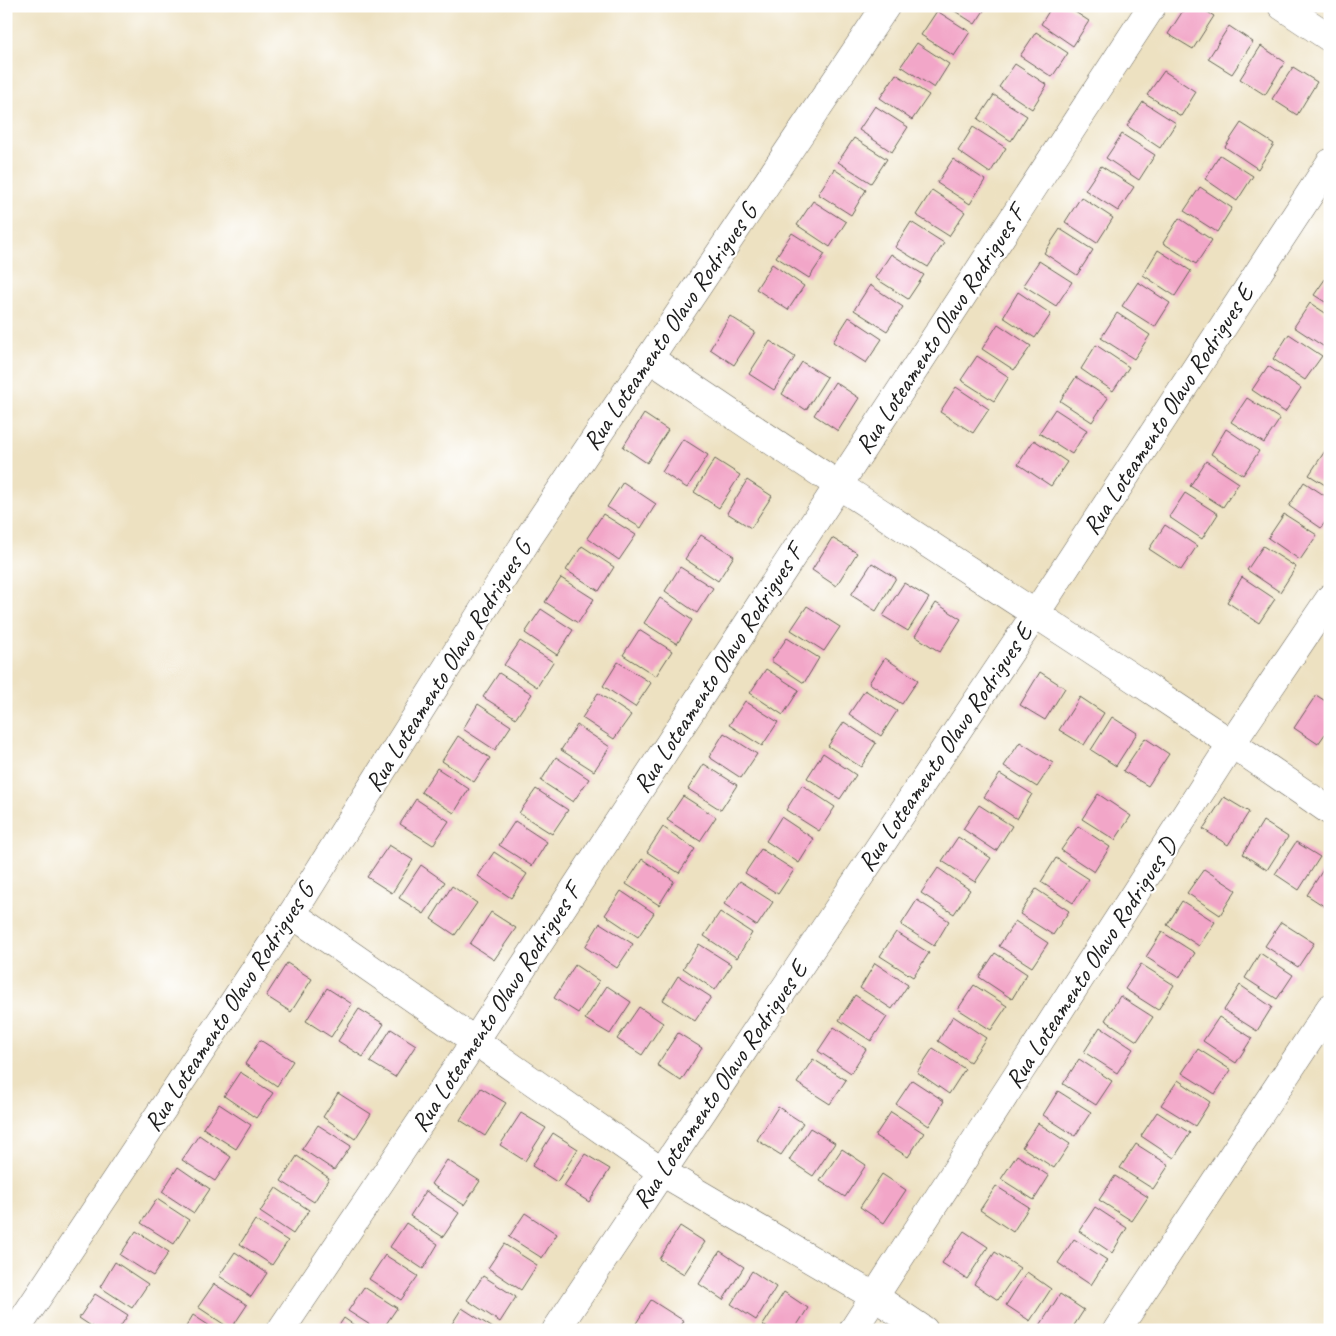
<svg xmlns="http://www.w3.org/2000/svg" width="1336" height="1336" viewBox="0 0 1336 1336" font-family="Caveat,sans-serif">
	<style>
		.building { fill: #f2a6c8 }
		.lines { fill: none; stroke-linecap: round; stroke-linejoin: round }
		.street-casing { stroke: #656156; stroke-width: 29 }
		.street { stroke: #fff; stroke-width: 28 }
		.labels { text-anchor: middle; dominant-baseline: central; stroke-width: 4.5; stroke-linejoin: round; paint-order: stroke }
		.street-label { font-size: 25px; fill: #1c1c1c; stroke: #fff }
	</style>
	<rect width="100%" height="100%" fill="#fff"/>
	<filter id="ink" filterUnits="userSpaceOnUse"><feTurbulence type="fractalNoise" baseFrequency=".02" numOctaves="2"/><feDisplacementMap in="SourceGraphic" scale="10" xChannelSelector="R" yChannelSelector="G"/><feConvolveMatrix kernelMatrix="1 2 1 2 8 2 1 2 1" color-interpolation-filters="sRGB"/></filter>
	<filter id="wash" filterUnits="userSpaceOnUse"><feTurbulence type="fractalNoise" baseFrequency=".0096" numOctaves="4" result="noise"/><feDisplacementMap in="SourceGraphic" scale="20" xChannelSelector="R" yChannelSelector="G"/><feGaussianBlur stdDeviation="1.12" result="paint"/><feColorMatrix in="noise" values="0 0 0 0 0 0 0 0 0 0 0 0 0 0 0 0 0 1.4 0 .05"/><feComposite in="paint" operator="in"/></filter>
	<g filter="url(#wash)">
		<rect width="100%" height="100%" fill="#ede1c1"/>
		<g id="blocks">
			<!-- building -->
			<g class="building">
				<polygon points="947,6 987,6 975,24"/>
				<polygon points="1052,6 1066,6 1089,21 1073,46 1041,24"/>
				<polygon points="1186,6 1198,6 1214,16 1193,49 1168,34"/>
				<polygon points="937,11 970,32 954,56 921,35"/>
				<polygon points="1229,26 1253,42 1232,74 1208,59"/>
				<polygon points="1036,32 1068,53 1052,77 1020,56"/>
				<polygon points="917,43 949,64 934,88 901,66"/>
				<polygon points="1261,46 1285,62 1265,95 1240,79"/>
				<polygon points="1015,64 1047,85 1032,109 999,87"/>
				<polygon points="1293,67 1317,82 1297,115 1272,99"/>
				<polygon points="1164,71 1196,92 1181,116 1147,95"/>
				<polygon points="896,74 929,95 912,120 880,98"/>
				<polygon points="994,95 1027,116 1011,141 978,119"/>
				<polygon points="1143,102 1176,123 1160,148 1127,126"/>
				<polygon points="875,106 908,127 892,152 859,130"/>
				<polygon points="1241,123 1274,144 1258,169 1225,147"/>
				<polygon points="973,127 1006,148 990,173 958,151"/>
				<polygon points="1122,134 1155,155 1139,180 1106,158"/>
				<polygon points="854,138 887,159 871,183 838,162"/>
				<polygon points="1220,155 1253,176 1237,201 1205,179"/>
				<polygon points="953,159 985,180 970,204 937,183"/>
				<polygon points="1101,166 1134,187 1118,211 1085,190"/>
				<polygon points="834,169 866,190 851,215 818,194"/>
				<polygon points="1200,187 1232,208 1217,232 1184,211"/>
				<polygon points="932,190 965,212 949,236 916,215"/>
				<polygon points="1081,197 1113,218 1097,243 1065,222"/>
				<polygon points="813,201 846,222 830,247 797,225"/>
				<polygon points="1179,218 1212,240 1196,264 1163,243"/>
				<polygon points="911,222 944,243 928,267 895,247"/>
				<polygon points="1060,229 1093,250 1077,275 1044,253"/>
				<polygon points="792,233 825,254 809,278 776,257"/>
				<polygon points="1158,250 1191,271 1175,296 1143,275"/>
				<polygon points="891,254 924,275 908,299 875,278"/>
				<polygon points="1039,261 1072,282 1056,306 1023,285"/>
				<polygon points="772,264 804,286 788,310 756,289"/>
				<polygon points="1330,272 1330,305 1314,295"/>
				<polygon points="1138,282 1170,303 1155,327 1122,306"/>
				<polygon points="870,285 903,307 887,331 854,310"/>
				<polygon points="1018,292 1051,314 1035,338 1003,317"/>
				<polygon points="1310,303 1330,316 1330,343 1326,348 1294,327"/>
				<polygon points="1117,313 1150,335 1134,359 1101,338"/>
				<polygon points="730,316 755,332 734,365 710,349"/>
				<polygon points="849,317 882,339 866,363 833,342"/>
				<polygon points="998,324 1031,346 1014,370 982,349"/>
				<polygon points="1289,334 1322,356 1305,380 1273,359"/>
				<polygon points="770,341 795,357 774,390 749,374"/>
				<polygon points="1096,345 1129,367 1113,391 1081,369"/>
				<polygon points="977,356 1009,377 994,401 961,380"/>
				<polygon points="802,362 827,377 806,410 782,394"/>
				<polygon points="1268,366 1301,388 1285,412 1252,390"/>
				<polygon points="1076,377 1108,398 1092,422 1060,401"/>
				<polygon points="835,382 859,398 838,431 814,415"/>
				<polygon points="956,387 989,409 973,433 940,412"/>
				<polygon points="1247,398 1280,419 1264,443 1231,422"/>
				<polygon points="1055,409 1087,430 1072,454 1039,433"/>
				<polygon points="644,414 668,430 647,463 623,447"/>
				<polygon points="1226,429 1259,451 1243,475 1211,454"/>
				<polygon points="683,439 708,455 687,488 662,472"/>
				<polygon points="1034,440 1067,462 1051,486 1018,464"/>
				<polygon points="1325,451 1330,454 1330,488 1309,475"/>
				<polygon points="715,459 740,475 719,508 694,492"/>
				<polygon points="1206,461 1239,483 1223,507 1190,486"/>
				<polygon points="747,480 772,496 751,528 727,513"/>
				<polygon points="623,482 656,504 641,528 607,507"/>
				<polygon points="1304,482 1330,499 1330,515 1321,528 1289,506"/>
				<polygon points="1185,493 1218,514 1202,539 1169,517"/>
				<polygon points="603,514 636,535 619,560 587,538"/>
				<polygon points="1284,514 1317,535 1300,560 1268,538"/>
				<polygon points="1165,525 1197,546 1181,570 1149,549"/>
				<polygon points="701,535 734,556 718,581 685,559"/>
				<polygon points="832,538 857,553 836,586 812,570"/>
				<polygon points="582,546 614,567 599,591 566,570"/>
				<polygon points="1263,546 1296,567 1280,592 1247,570"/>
				<polygon points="872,563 896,578 876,611 851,595"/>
				<polygon points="680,567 713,588 697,613 665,591"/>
				<polygon points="1242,577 1275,599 1259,623 1227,602"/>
				<polygon points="561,578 594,599 578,623 545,602"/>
				<polygon points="904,583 929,598 908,631 883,616"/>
				<polygon points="660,598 692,620 677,644 644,623"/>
				<polygon points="936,603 961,619 940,652 915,636"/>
				<polygon points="807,606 840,627 824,651 791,630"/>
				<polygon points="541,609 573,630 557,655 525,633"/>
				<polygon points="639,630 672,651 656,676 623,655"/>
				<polygon points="787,638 819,658 804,683 771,661"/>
				<polygon points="520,641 553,662 537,687 504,665"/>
				<polygon points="885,658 918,680 902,704 869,683"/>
				<polygon points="618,662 651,683 635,707 603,686"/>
				<polygon points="766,669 799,690 783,715 750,693"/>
				<polygon points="1040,672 1065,688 1045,720 1020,705"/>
				<polygon points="499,673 532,694 516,718 483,697"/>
				<polygon points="865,690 897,711 881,736 849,714"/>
				<polygon points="598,693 631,715 614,739 582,718"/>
				<polygon points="1316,695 1330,704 1330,727 1318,744 1294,728"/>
				<polygon points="1080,697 1104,713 1084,745 1059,730"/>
				<polygon points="745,701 778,722 762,746 729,725"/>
				<polygon points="478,704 511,726 495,750 463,729"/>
				<polygon points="1112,717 1137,733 1116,766 1091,750"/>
				<polygon points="844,722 876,743 861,767 828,746"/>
				<polygon points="577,725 610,747 594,771 561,750"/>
				<polygon points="724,733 757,754 741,778 709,757"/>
				<polygon points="458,736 490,758 474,782 442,761"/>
				<polygon points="1145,738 1169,754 1148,786 1123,771"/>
				<polygon points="1020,742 1053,763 1037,787 1004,766"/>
				<polygon points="823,753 856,775 840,799 807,778"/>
				<polygon points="556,757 589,779 573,802 541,781"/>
				<polygon points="704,764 737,785 721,810 688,789"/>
				<polygon points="437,768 469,789 454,813 421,792"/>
				<polygon points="1000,774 1032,794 1017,819 984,797"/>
				<polygon points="802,785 835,807 819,831 786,810"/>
				<polygon points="536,789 568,810 552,834 519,813"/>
				<polygon points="1098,794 1131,816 1115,840 1082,819"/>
				<polygon points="683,796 716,817 700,841 667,820"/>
				<polygon points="1224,797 1249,812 1228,845 1203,829"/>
				<polygon points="416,799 449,821 433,845 400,824"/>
				<polygon points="979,805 1012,826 996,851 963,829"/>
				<polygon points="781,817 814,839 799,863 766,841"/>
				<polygon points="515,821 547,842 532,866 499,845"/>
				<polygon points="1263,821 1288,837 1267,870 1243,854"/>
				<polygon points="1078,826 1110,847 1094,872 1061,850"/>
				<polygon points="663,827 695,849 679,873 647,852"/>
				<polygon points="958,837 991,858 975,882 942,861"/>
				<polygon points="1296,842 1320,857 1299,890 1275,874"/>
				<polygon points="389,845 413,860 392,893 367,877"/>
				<polygon points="761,849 794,870 778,894 745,873"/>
				<polygon points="494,852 527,874 511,898 478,876"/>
				<polygon points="1056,858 1089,879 1073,903 1041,882"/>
				<polygon points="642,859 674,881 659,905 626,884"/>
				<polygon points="1328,862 1330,864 1330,910 1307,895"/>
				<polygon points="421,865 445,882 424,914 399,898"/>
				<polygon points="938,868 970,890 954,914 921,893"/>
				<polygon points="1204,869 1236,890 1220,915 1187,893"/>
				<polygon points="740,881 773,902 757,926 724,904"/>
				<polygon points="452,886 477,903 455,935 431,919"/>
				<polygon points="1036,889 1069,911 1053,935 1020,914"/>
				<polygon points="621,891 654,913 638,937 605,915"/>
				<polygon points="917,900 949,921 934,946 901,925"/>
				<polygon points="1182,901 1215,922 1199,946 1167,925"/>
				<polygon points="491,912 516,928 494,960 470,944"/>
				<polygon points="720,912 752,933 737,958 704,936"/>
				<polygon points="1015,921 1048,943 1032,967 999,946"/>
				<polygon points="1281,922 1314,943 1298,967 1265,946"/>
				<polygon points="600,923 633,944 617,968 585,947"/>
				<polygon points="896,932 929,953 913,977 880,956"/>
				<polygon points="1162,932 1195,953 1179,978 1146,957"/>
				<polygon points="699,944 732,965 715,990 683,968"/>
				<polygon points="995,953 1027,974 1012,999 979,977"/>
				<polygon points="1260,953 1293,975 1277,999 1245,978"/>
				<polygon points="287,963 312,979 291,1012 266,996"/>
				<polygon points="875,963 908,985 892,1009 860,988"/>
				<polygon points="1141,964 1174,985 1158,1010 1125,989"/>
				<polygon points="575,965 599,981 578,1013 554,998"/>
				<polygon points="678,976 711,997 695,1021 663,1000"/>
				<polygon points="974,985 1007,1006 991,1030 958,1009"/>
				<polygon points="1240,985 1272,1007 1257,1031 1224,1010"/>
				<polygon points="607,986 631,1002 610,1034 585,1019"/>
				<polygon points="327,988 352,1004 331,1037 306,1021"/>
				<polygon points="855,995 887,1017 871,1041 839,1020"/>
				<polygon points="1120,996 1153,1017 1137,1041 1105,1020"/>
				<polygon points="639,1007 663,1023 642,1055 617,1039"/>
				<polygon points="359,1009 384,1024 363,1057 338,1041"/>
				<polygon points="953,1016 986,1038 970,1062 938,1041"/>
				<polygon points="1219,1017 1252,1038 1236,1063 1203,1041"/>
				<polygon points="834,1027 866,1049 851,1073 818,1051"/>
				<polygon points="1100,1027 1133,1049 1117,1073 1084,1052"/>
				<polygon points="391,1029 416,1045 395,1077 370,1062"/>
				<polygon points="678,1033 702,1048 681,1081 657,1065"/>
				<polygon points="260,1040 293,1061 277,1086 245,1064"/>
				<polygon points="933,1048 965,1069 949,1094 917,1072"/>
				<polygon points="1198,1049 1231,1070 1215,1094 1182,1073"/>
				<polygon points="813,1059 846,1080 830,1104 797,1083"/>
				<polygon points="1079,1059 1112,1081 1096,1105 1063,1084"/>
				<polygon points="240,1072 273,1093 256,1118 224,1096"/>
				<polygon points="912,1080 944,1101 929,1126 896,1104"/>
				<polygon points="1178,1080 1210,1102 1195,1126 1161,1105"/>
				<polygon points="481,1088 506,1103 485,1136 460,1120"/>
				<polygon points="1058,1091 1091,1112 1075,1136 1043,1115"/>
				<polygon points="338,1093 371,1114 355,1139 323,1117"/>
				<polygon points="219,1104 251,1125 236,1149 203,1128"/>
				<polygon points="778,1107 803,1123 781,1155 757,1140"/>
				<polygon points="891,1112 924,1133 908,1157 875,1136"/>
				<polygon points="1157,1112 1190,1133 1174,1158 1141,1136"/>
				<polygon points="521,1113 546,1128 525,1161 500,1145"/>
				<polygon points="1038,1123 1070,1144 1054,1168 1022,1147"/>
				<polygon points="318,1125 351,1146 334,1170 302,1149"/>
				<polygon points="810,1128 835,1143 813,1176 789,1160"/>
				<polygon points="553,1133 578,1149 557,1182 532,1166"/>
				<polygon points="199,1135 231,1157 215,1181 182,1160"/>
				<polygon points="1136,1144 1169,1165 1153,1189 1120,1168"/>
				<polygon points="842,1149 866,1165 845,1197 820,1181"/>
				<polygon points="585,1154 610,1169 589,1202 564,1186"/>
				<polygon points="1017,1155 1049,1176 1034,1200 1001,1179"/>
				<polygon points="297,1156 329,1178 314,1202 281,1181"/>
				<polygon points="447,1160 480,1181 464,1205 431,1184"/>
				<polygon points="178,1167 210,1189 194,1213 162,1192"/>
				<polygon points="882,1174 906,1190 884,1223 860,1207"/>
				<polygon points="1115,1176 1148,1197 1132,1221 1099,1200"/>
				<polygon points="996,1186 1029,1207 1013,1232 980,1210"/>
				<polygon points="276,1188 309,1210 293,1234 260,1212"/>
				<polygon points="426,1191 459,1213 443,1237 410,1216"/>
				<polygon points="157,1199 189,1220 174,1244 141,1223"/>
				<polygon points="1095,1207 1127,1228 1112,1253 1079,1231"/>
				<polygon points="525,1213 557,1234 542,1258 509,1237"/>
				<polygon points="255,1220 288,1241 272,1265 240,1244"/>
				<polygon points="406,1223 438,1244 423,1269 390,1247"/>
				<polygon points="680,1226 705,1242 684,1274 659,1259"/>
				<polygon points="136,1231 169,1252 153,1276 120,1255"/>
				<polygon points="964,1231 988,1247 967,1279 942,1263"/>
				<polygon points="1074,1239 1107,1260 1091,1285 1058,1263"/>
				<polygon points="504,1244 537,1265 521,1290 488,1268"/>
				<polygon points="720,1251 744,1267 723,1300 699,1284"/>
				<polygon points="235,1252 267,1273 251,1297 219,1276"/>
				<polygon points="995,1252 1020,1268 998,1300 974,1284"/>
				<polygon points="385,1255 418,1276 401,1300 369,1279"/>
				<polygon points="115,1262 148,1284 132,1308 100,1287"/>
				<polygon points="752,1271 776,1287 756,1320 731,1304"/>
				<polygon points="1027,1272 1051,1289 1030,1321 1006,1305"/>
				<polygon points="483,1276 516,1297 500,1322 467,1300"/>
				<polygon points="214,1284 247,1305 231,1329 198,1307"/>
				<polygon points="364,1287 397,1308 382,1330 378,1330 348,1311"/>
				<polygon points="784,1292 808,1308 794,1330 771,1330 763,1325"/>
				<polygon points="95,1294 128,1315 118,1330 97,1330 79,1318"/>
				<polygon points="1060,1294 1084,1310 1071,1330 1043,1330 1039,1327"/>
				<polygon points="651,1300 684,1321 678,1330 643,1330 635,1325"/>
				<polygon points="462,1308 496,1330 448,1330"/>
				<polygon points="193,1315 216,1330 184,1330"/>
				<polygon points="344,1318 361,1330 336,1330"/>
			</g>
		</g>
	</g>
	<g filter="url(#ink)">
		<use href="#blocks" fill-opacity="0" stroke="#656156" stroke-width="1"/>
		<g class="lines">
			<defs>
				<g id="street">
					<polyline points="1282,6 1330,38"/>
					<path d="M649 358C713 401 776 444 840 486 1004 594 1169 699 1330 811"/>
					<polyline points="292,914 475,1041 662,1172 875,1297 924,1330"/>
					<polyline points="16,1330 292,914 529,537 886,6"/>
					<polyline points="281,1330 475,1041 1152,6"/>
					<polyline points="556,1330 1036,613 1330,163"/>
					<polyline points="853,1330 1232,743 1330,598"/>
					<polyline points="1117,1330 1330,1008"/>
				</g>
			</defs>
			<!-- street casing -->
			<use href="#street" class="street-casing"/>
			<!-- street -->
			<use href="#street" class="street"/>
		</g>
	</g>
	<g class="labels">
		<!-- street labels -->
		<g class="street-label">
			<text transform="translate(670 327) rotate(-56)">Rua Loteamento Olavo Rodrigues G</text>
			<text transform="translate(940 330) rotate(-57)">Rua Loteamento Olavo Rodrigues F</text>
			<text transform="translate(1168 410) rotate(-57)">Rua Loteamento Olavo Rodrigues E</text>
			<text transform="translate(448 666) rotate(-58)">Rua Loteamento Olavo Rodrigues G</text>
			<text transform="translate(718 669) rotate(-57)">Rua Loteamento Olavo Rodrigues F</text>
			<text transform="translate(945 748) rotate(-56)">Rua Loteamento Olavo Rodrigues E</text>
			<text transform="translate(1091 963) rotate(-57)">Rua Loteamento Olavo Rodrigues D</text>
			<text transform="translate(229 1007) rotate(-57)">Rua Loteamento Olavo Rodrigues G</text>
			<text transform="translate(496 1008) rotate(-57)">Rua Loteamento Olavo Rodrigues F</text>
			<text transform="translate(720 1085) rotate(-56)">Rua Loteamento Olavo Rodrigues E</text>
		</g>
	</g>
	<!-- margin -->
	<rect width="1336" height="1336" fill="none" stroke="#fff" stroke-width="25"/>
</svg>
